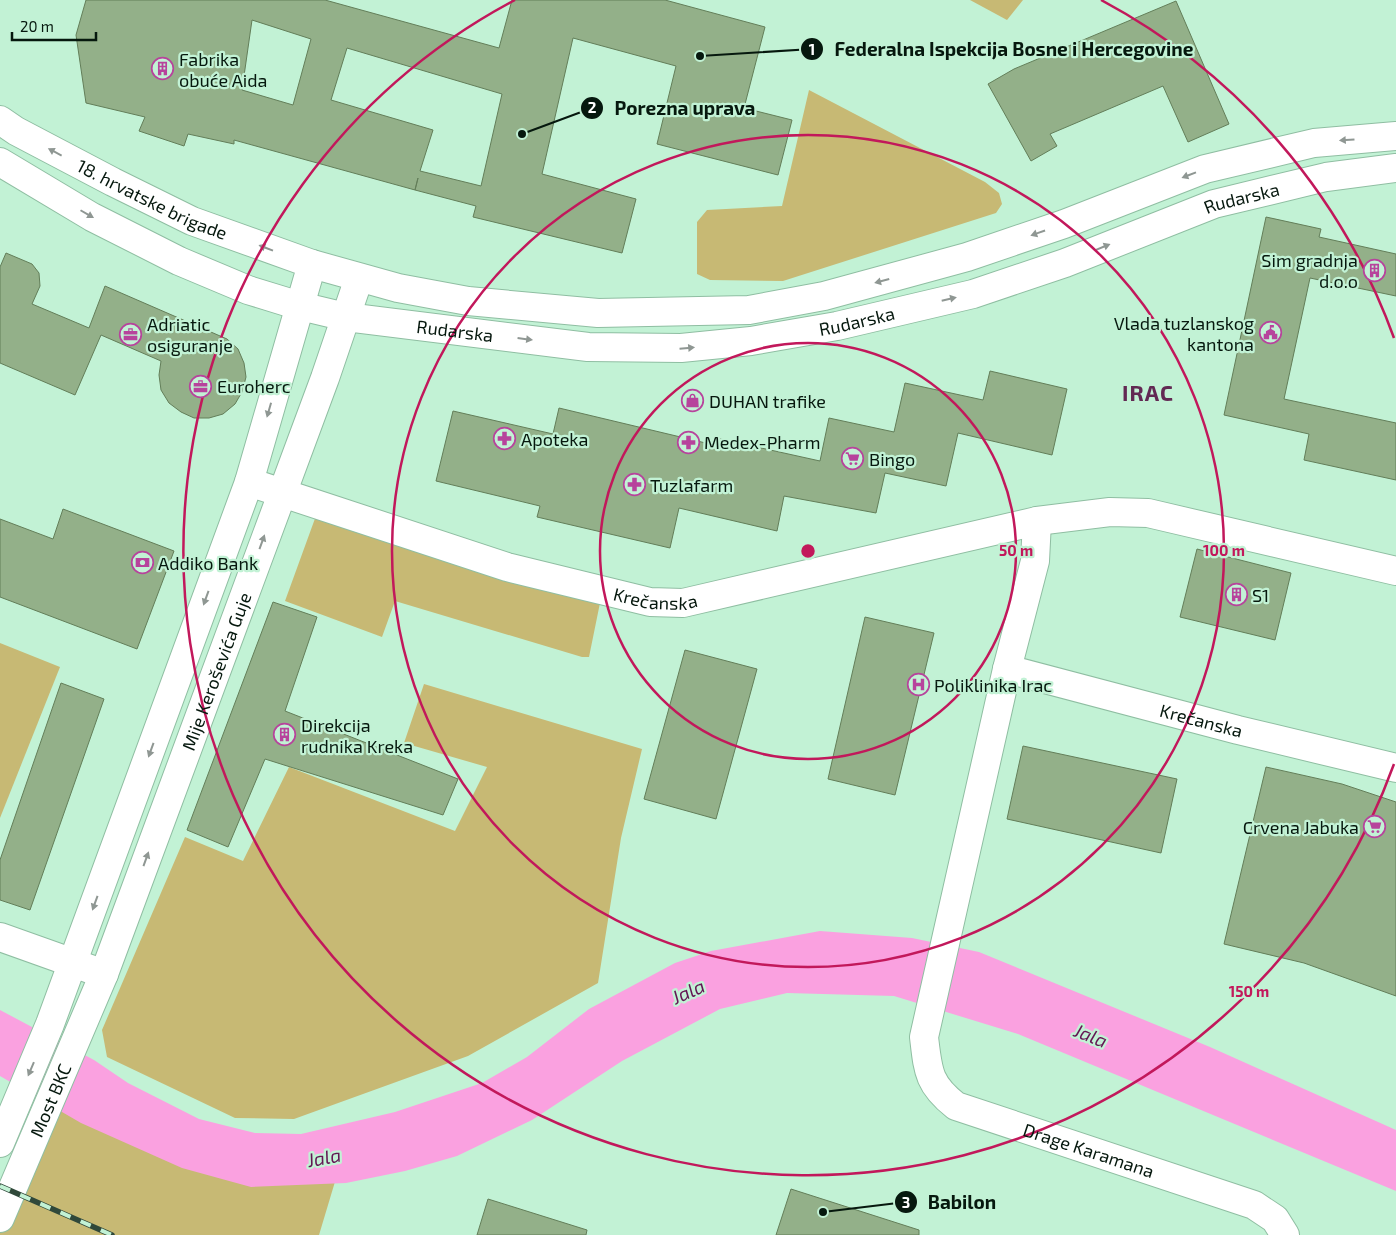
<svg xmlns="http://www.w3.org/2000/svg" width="1396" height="1235" viewBox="0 0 1396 1235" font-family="'Exo 2',sans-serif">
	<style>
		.green { fill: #c7b974 }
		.water { fill: #faa1e0 }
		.building { fill: #93b089; stroke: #637e59; fill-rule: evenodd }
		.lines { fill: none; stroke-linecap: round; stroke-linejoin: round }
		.minor-casing { stroke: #8fbea2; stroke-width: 30 }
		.secondary-casing { stroke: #8fbea2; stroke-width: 30 }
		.minor { stroke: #fff; stroke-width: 28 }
		.secondary { stroke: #fff; stroke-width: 28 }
		.rail-casing { stroke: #30483a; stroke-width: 5.5 }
		.rail { stroke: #c2f2d5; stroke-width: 4; stroke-dasharray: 11; stroke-linecap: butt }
		.oneway { fill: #8f9793 }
		.ring { fill: none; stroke: #c2185b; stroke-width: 2.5 }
		.labels { text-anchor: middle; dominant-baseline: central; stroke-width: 4.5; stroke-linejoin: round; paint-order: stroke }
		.poi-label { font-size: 18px; fill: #06180e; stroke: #c2f2d5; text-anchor: start }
		.street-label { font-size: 18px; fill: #06180e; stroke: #c2f2d5 }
		.water-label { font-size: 19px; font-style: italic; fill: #631653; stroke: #c2f2d5 }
		.district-label { font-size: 22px; font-weight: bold; letter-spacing: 1px; fill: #622953; stroke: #c2f2d5 }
		.centre { fill: #c2185b; stroke: #c2f2d5; stroke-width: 2.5 }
		.ring-label { font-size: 15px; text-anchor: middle; font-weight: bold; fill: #c2185b; stroke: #c2f2d5; stroke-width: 4.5; stroke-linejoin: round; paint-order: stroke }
		.leader { fill: none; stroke: #06180e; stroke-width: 2 }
		.callout-dot { fill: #06180e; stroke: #c2f2d5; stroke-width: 2 }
		.mark-label { font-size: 15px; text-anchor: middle; font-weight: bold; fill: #fff }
		.callout-label { font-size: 19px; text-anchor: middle; font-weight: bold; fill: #06180e; stroke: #c2f2d5; stroke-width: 4.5; stroke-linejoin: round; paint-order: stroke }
	</style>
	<rect width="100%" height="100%" fill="#c2f2d5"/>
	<!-- green -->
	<g class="green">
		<polygon points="970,0 1023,0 1007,20"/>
		<polygon points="809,90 985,182 999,193 1002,204 996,213 783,281 710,280 697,274 697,222 707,210 782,206"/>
		<polygon points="317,513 601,598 589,657 582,657 395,601 382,637 285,601"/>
		<polygon points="0,643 60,667 0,818"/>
		<polygon points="424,684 642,749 621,838 598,983 468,1056 294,1119 235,1118 107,1057 102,1030 185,837 243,861 289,767 455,831 487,767 404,743"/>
		<polygon points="59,1082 194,1145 343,1155 319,1235 0,1235 0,1218"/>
	</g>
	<!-- water -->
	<polygon class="water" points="820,931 912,938 979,952 1210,1047 1396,1130 1396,1191 1018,1034 894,996 787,993 720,1009 622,1061 532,1120 457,1156 405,1171 346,1183 251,1187 182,1168 81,1123 0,1076 0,1010 94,1060 128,1083 199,1119 255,1133 301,1134 395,1112 482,1083 527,1057 589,1009 675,963 711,951"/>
	<!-- building -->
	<g class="building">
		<path d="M86 0H325L499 48 512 0H665L765 27 744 108 792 120 778 175 657 144 676 66 573 38 542 174 636 199 622 253 473 217 476 206 415 190 418 178 415 190 234 140V144L188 134 184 146 139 131 145 117 86 103 76 35ZM252 20 311 39 293 105 242 90ZM347 48 502 94 481 186 420 171 433 130 331 100Z"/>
		<polygon points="1176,1 1229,124 1188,142 1163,86 1050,134 1057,146 1031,161 988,84 1014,69"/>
		<polygon points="1266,217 1321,229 1319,237 1396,254 1396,296 1310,278 1284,399 1396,423 1396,480 1304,460 1309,434 1224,415"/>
		<polygon points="6,253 32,264 39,273 40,286 32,304 89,328 105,286 227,339 238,349 244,363 246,377 242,392 235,404 223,414 209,418 194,418 181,412 169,403 161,390 159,375 161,361 101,335 75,395 0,363 0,267"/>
		<polygon points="990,371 1067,389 1052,455 958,433 946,486 885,473 876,513 784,496 777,531 679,508 670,548 537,517 540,506 436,481 453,411 553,434 559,408 714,445 716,438 820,461 829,418 894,432 905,383 983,400"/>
		<polygon points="63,509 174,551 137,649 0,597 0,519 53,539"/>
		<polygon points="1197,549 1291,573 1275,640 1180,617"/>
		<polygon points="273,602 317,617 285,711 458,779 443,815 265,759 228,847 187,830"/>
		<polygon points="865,617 934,633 895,795 828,779"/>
		<polygon points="685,650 757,669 716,819 644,799"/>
		<polygon points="61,683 104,699 30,910 0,900 0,860"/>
		<polygon points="1023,746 1177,779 1161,853 1007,819"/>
		<polygon points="1266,767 1342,784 1396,802 1396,996 1304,963 1224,944"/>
		<polygon points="791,1189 919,1230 919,1235 776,1235"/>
		<polygon points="488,1199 587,1230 586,1235 477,1235"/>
	</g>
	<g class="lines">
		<defs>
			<g id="minor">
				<path id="s1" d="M249 482 507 567 650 602 683 603 1037 521 1110 512 1148 513 1396 571"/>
				<path id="s2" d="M1037 521 1035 561 1007 669 924 1037C928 1071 928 1084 956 1106L1254 1205 1275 1219 1285 1235"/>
				<path id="s3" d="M1007 669 1238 730 1396 768"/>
				<polyline points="0,937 104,974"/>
			</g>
			<g id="secondary">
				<path id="s4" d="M0 120 16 131 113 182 192 221 312 264 398 288 468 301 598 313 749 310 824 296 967 257 1064 224 1205 169 1314 143 1396 136"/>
				<path id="s5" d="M0 162 92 217 179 261 248 290 300 306 346 317 588 347 681 348 751 341 837 326 973 294 1065 263 1214 204 1326 177 1396 168"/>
				<polyline points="0,1143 50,1024 249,482 312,264"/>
				<path id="s6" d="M0 1218 104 974 325 378 359 278"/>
			</g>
		</defs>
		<!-- minor casing -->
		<use href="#minor" class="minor-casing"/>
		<!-- secondary casing -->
		<use href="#secondary" class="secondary-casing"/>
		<!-- minor -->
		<use href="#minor" class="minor"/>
		<!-- secondary -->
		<use href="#secondary" class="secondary"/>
		<defs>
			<polyline id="rail" points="0,1186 112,1235"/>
		</defs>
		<!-- rail casing -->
		<use href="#rail" class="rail-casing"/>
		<!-- rail -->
		<use href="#rail" class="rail"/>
	</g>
	<!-- one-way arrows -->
	<defs><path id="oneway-solid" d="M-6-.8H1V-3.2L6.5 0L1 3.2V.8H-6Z" transform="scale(1.25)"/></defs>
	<g class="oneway">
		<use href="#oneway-solid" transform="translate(1347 140) rotate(176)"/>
		<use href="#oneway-solid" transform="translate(55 152) rotate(-152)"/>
		<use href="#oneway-solid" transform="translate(1189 175) rotate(159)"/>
		<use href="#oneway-solid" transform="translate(87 214) rotate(30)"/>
		<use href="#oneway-solid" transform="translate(1038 233) rotate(161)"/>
		<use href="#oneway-solid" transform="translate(1103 247) rotate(-22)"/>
		<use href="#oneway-solid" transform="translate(266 248) rotate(-159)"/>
		<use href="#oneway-solid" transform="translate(882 281) rotate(165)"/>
		<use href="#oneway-solid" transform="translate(949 299) rotate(-13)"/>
		<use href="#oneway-solid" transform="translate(525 339) rotate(7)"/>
		<use href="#oneway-solid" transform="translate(687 348) rotate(-5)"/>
		<use href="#oneway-solid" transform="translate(269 410) rotate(106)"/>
		<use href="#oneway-solid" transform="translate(262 542) rotate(-70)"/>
		<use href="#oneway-solid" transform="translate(206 598) rotate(110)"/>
		<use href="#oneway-solid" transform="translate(151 750) rotate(110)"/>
		<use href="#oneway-solid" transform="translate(146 859) rotate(-70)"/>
		<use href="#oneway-solid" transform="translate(95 903) rotate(110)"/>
		<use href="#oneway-solid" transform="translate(31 1069) rotate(113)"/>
	</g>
	<!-- distance rings -->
	<g class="ring">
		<circle cx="808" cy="551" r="208"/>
		<circle cx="808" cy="551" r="416"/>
		<path d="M1394 764A624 624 0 1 1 515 0M1101 0A624 624 0 0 1 1394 338"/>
	</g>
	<!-- icons -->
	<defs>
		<symbol id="building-ring" viewBox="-11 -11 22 22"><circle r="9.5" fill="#c2f2d5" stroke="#b7439c" stroke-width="1.5"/><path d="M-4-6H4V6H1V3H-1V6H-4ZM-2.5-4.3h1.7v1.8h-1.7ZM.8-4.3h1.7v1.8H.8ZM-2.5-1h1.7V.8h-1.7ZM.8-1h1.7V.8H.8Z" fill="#b7439c"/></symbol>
		<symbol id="civic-ring" viewBox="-11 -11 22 22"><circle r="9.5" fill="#c2f2d5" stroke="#b7439c" stroke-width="1.5"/><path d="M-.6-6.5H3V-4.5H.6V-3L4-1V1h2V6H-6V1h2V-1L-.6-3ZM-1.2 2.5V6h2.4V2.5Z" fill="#b7439c"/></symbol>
		<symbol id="office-ring" viewBox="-11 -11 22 22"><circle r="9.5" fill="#c2f2d5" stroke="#b7439c" stroke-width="1.5"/><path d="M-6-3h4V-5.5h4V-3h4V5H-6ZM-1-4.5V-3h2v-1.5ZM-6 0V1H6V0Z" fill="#b7439c"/></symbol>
		<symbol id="shop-ring" viewBox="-11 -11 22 22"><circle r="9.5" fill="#c2f2d5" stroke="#b7439c" stroke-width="1.5"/><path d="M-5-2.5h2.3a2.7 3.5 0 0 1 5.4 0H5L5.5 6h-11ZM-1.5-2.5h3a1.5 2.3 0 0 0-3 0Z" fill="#b7439c"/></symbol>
		<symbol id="pharmacy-ring" viewBox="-11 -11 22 22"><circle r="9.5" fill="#c2f2d5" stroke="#b7439c" stroke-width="1.5"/><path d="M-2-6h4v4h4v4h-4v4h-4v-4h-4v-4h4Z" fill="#b7439c"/></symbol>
		<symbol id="supermarket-ring" viewBox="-11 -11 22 22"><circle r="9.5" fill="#c2f2d5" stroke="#b7439c" stroke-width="1.5"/><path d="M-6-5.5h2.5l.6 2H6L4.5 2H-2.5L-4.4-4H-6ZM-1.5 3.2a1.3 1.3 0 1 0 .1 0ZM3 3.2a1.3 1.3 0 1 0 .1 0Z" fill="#b7439c"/></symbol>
		<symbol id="bank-ring" viewBox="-11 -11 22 22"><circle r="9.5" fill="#c2f2d5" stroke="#b7439c" stroke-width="1.5"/><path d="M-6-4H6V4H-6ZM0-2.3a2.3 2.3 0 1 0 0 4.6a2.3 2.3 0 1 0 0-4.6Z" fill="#b7439c"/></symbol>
		<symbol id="hospital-ring" viewBox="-11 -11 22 22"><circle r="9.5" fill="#c2f2d5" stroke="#b7439c" stroke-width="1.5"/><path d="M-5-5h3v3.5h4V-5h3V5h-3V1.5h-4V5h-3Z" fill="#b7439c"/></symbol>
	</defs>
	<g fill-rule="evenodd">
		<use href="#building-ring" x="150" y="56" width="25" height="25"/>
		<use href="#building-ring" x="1362" y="258" width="25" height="25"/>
		<use href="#civic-ring" x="1258" y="320" width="25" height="25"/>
		<use href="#office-ring" x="118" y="322" width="25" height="25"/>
		<use href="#office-ring" x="188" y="374" width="25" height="25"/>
		<use href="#shop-ring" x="680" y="388" width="25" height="25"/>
		<use href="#pharmacy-ring" x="492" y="426" width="25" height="25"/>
		<use href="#pharmacy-ring" x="676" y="430" width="25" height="25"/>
		<use href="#supermarket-ring" x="840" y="446" width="25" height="25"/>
		<use href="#pharmacy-ring" x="622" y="472" width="25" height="25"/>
		<use href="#bank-ring" x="130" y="550" width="25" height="25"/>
		<use href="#building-ring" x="1224" y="582" width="25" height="25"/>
		<use href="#hospital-ring" x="906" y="672" width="25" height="25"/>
		<use href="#building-ring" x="272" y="722" width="25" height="25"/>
		<use href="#supermarket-ring" x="1362" y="814" width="25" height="25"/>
	</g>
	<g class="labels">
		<!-- poi labels -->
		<g class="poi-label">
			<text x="179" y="59">Fabrika<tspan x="179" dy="21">obuće Aida</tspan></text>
			<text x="1358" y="260" text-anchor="end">Sim gradnja<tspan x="1358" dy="21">d.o.o</tspan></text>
			<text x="1254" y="323" text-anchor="end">Vlada tuzlanskog<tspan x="1254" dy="21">kantona</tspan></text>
			<text x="147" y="324">Adriatic<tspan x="147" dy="21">osiguranje</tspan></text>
			<text x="217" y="386">Euroherc</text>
			<text x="709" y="401">DUHAN trafike</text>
			<text x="521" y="439">Apoteka</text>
			<text x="704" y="442">Medex-Pharm</text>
			<text x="869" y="459">Bingo</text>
			<text x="650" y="485">Tuzlafarm</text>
			<text x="158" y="563">Addiko Bank</text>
			<text x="1252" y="595">S1</text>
			<text x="934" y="685">Poliklinika Irac</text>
			<text x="301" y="725">Direkcija<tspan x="301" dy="21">rudnika Kreka</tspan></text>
			<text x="1359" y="827" text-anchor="end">Crvena Jabuka</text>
		</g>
		<!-- street labels -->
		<g class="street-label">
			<text stroke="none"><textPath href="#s4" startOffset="172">18. hrvatske brigade</textPath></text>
			<text stroke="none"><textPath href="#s5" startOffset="1301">Rudarska</textPath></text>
			<text stroke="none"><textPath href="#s5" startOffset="896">Rudarska</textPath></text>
			<text stroke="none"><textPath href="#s5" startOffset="491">Rudarska</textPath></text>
			<text stroke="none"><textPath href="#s1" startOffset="424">Krečanska</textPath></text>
			<text stroke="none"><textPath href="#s6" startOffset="588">Mije Keroševića Guje</textPath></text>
			<text stroke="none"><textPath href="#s3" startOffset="201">Krečanska</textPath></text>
			<text stroke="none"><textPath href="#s6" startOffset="128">Most BKC</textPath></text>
			<text stroke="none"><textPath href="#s2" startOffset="748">Drage Karamana</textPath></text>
		</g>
		<!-- water labels -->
		<g class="water-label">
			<text transform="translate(688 991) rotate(-24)">Jala</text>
			<text transform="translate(1091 1035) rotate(22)">Jala</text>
			<text transform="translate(324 1157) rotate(-10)">Jala</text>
		</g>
		<!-- district labels -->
		<g class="district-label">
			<text x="1148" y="392">IRAC</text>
		</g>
	</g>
	<circle cx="808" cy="551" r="8" class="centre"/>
	<g class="ring-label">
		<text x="1016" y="556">50 m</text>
		<text x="1224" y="556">100 m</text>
		<text x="1249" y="997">150 m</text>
	</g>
	<!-- callouts -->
	<path class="leader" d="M700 56L812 49M522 134L592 108M823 1212L906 1202"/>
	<g class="callout-dot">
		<circle cx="700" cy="56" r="5"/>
		<circle cx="522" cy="134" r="5"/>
		<circle cx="823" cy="1212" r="5"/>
		<circle cx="812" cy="49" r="12"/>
		<circle cx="592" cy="108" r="12"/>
		<circle cx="906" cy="1202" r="12"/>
	</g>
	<g class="mark-label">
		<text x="812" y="55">1</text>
		<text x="592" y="113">2</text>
		<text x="906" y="1208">3</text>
	</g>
	<g class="callout-label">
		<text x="1014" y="56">Federalna Ispekcija Bosne i Hercegovine</text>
		<text x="685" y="115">Porezna uprava</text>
		<text x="962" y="1209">Babilon</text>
	</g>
	<!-- scale -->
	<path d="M12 32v8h84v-8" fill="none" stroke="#06180e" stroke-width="2.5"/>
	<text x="20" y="32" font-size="15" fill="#06180e" stroke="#c2f2d5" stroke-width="4" paint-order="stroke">20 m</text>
</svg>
